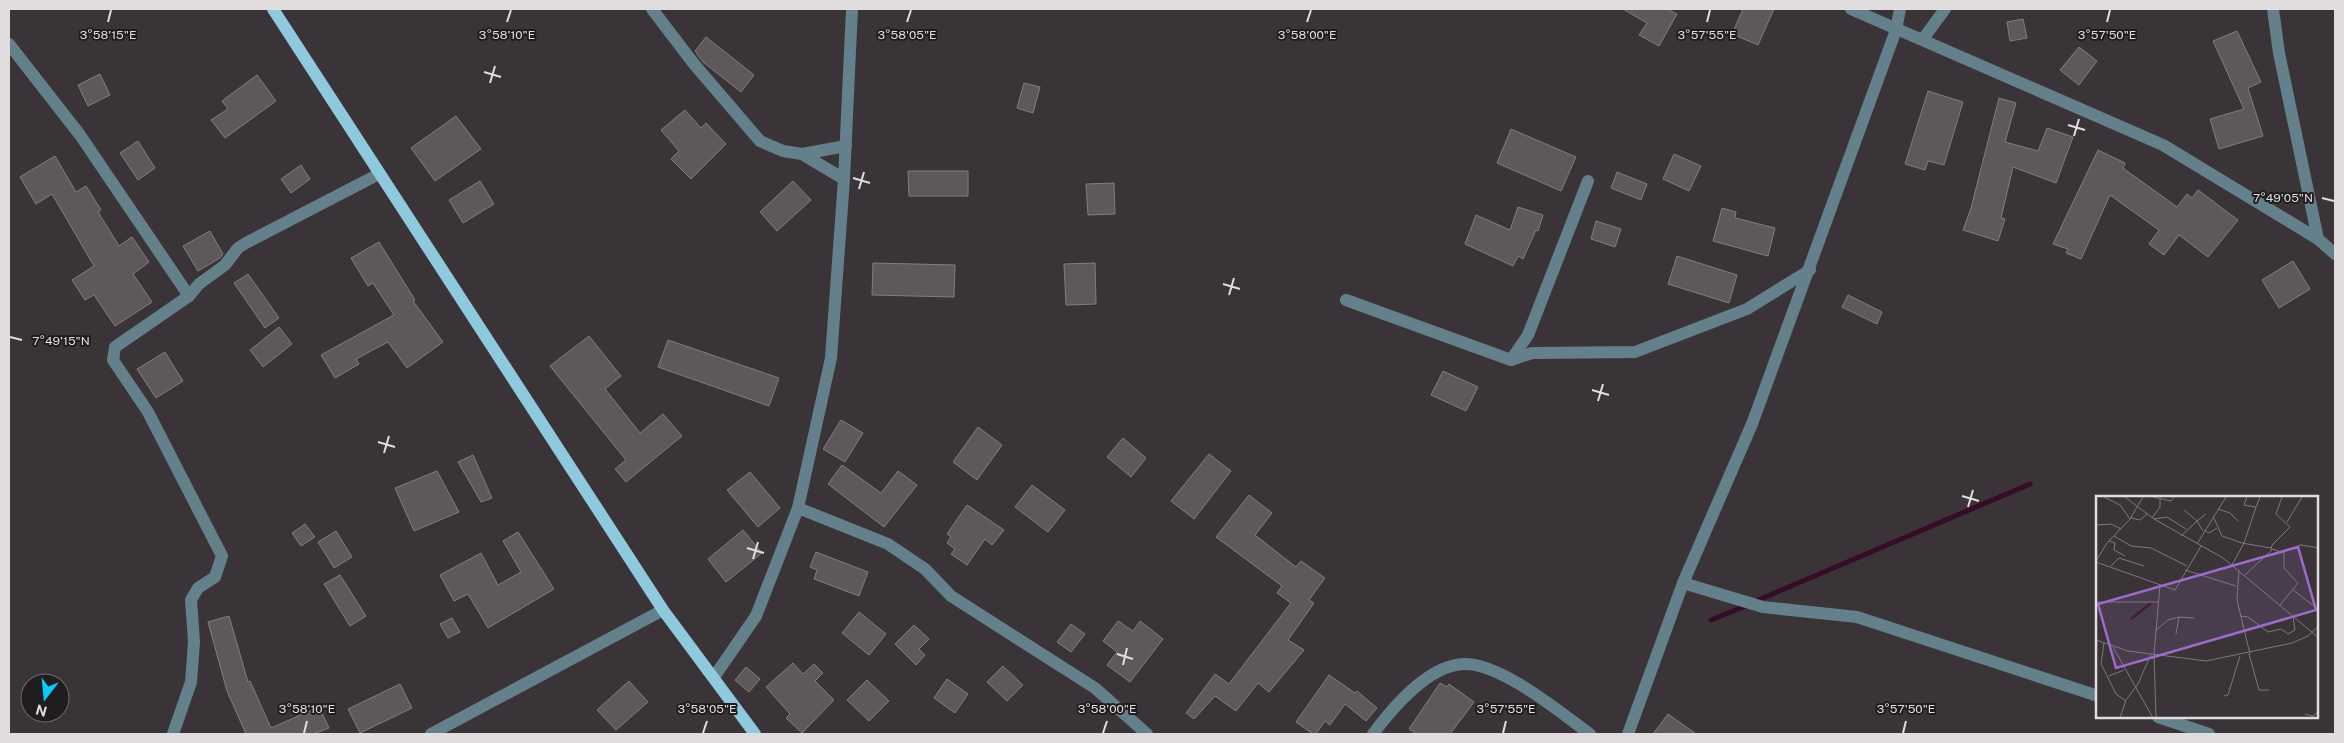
<svg xmlns="http://www.w3.org/2000/svg" width="2344" height="743" viewBox="0 0 2344 743" font-family="'Public Sans',sans-serif">
	<style>
		.lines { fill: none; stroke-linecap: round; stroke-linejoin: round }
		.stream { stroke: #360b28; stroke-width: 5 }
		.building { fill: #5e585b; stroke: #837d80 }
		.minor { stroke: #64808a; stroke-width: 12 }
		.major { stroke: #8fc9de; stroke-width: 12 }
		.ticks { fill: none; stroke: #e1dddf; stroke-width: 2 }
		.inset-river { fill: none; stroke: #360b28; stroke-width: 2.5 }
		.inset-road { fill: none; stroke: #7d787b; stroke-width: 1 }
		.view { fill: #9f6aca; fill-opacity: 0.15; stroke: #9f6aca; stroke-width: 2.5 }
		.inset-edge { fill: none; stroke: #e1dddf; stroke-width: 2.5 }
		.ticks-label { font-size: 12px; text-anchor: middle; fill: #e1dddf; stroke: #201d1e; stroke-width: 4; stroke-linejoin: round; paint-order: stroke }
	</style>
	<rect width="100%" height="100%" fill="#3a3438"/>
	<g class="lines">
		<!-- stream -->
		<g class="stream">
			<polyline points="1756,601 2030,484"/>
			<polyline points="1711,620 1748,605"/>
		</g>
	</g>
	<!-- building -->
	<g class="building">
		<polygon points="1623,9 1667,9 1677,14 1659,46 1639,35 1647,23"/>
		<polygon points="1743,9 1774,9 1758,45 1732,34"/>
		<polygon points="2023,19 2027,38 2010,41 2007,22"/>
		<polygon points="2237,31 2261,82 2248,88 2263,136 2219,149 2210,119 2244,109 2213,41"/>
		<polygon points="706,37 754,75 741,92 703,62 695,51"/>
		<polygon points="2079,47 2097,61 2079,85 2060,70"/>
		<polygon points="100,74 110,95 88,106 78,85"/>
		<polygon points="257,75 276,101 225,138 211,120 228,109 222,101"/>
		<polygon points="1024,83 1040,87 1033,113 1017,108"/>
		<polygon points="1928,91 1963,102 1944,165 1928,161 1925,170 1905,164"/>
		<polygon points="1999,98 2016,103 2005,142 2038,151 2047,128 2073,137 2056,183 2013,167 2001,218 2005,219 1998,241 1963,230 1971,208"/>
		<polygon points="685,110 701,128 706,123 726,144 691,179 671,159 679,151 661,130"/>
		<polygon points="456,116 481,149 435,181 411,148"/>
		<polygon points="1511,129 1576,157 1561,191 1497,163"/>
		<polygon points="138,141 155,168 138,180 120,153"/>
		<polygon points="2098,150 2125,163 2123,168 2177,207 2187,194 2192,198 2198,190 2238,220 2208,257 2179,235 2164,255 2149,244 2159,230 2110,195 2081,259 2066,253 2068,249 2053,244"/>
		<polygon points="1674,154 1701,166 1689,191 1663,179"/>
		<polygon points="55,156 76,192 86,186 101,210 98,212 119,246 132,237 149,262 133,274 152,302 115,326 94,295 85,300 72,280 94,266 52,194 36,204 20,177"/>
		<polygon points="301,165 310,179 291,193 281,179"/>
		<polygon points="908,171 968,171 968,196 909,196"/>
		<polygon points="1617,172 1647,184 1641,200 1611,188"/>
		<polygon points="480,181 494,204 463,223 449,200"/>
		<polygon points="793,181 811,200 777,231 760,212"/>
		<polygon points="1114,183 1115,214 1088,215 1086,184"/>
		<polygon points="1518,207 1543,215 1538,231 1536,230 1523,259 1518,256 1513,266 1465,244 1476,215 1510,230"/>
		<polygon points="1722,208 1736,212 1735,218 1775,228 1768,256 1713,241"/>
		<polygon points="1596,221 1621,229 1615,247 1591,239"/>
		<polygon points="210,231 223,254 220,258 198,271 183,246"/>
		<polygon points="379,242 415,300 413,301 443,342 407,368 388,342 356,359 359,364 335,378 321,355 394,315 373,283 368,286 351,258"/>
		<polygon points="1677,256 1737,275 1729,303 1668,284"/>
		<polygon points="2293,261 2310,289 2279,308 2262,280"/>
		<polygon points="873,263 955,265 954,297 872,295"/>
		<polygon points="1095,263 1096,304 1066,305 1064,264"/>
		<polygon points="248,274 279,318 265,328 234,283"/>
		<polygon points="1848,295 1882,312 1877,324 1842,307"/>
		<polygon points="279,327 292,344 263,367 250,350"/>
		<polygon points="589,336 621,376 605,389 640,433 663,414 682,436 626,482 615,469 626,460 550,366"/>
		<polygon points="668,340 779,378 769,406 658,367"/>
		<polygon points="165,352 183,381 156,398 137,369"/>
		<polygon points="1443,371 1478,387 1466,411 1431,395"/>
		<polygon points="841,420 863,433 845,462 823,449"/>
		<polygon points="978,427 1002,445 977,480 953,462"/>
		<polygon points="1123,438 1146,458 1131,477 1107,457"/>
		<polygon points="1209,454 1231,471 1194,519 1171,501"/>
		<polygon points="473,455 492,498 481,502 458,462"/>
		<polygon points="842,465 881,493 898,471 917,485 884,527 828,484"/>
		<polygon points="437,471 459,512 414,531 395,488"/>
		<polygon points="750,472 780,508 758,527 727,490"/>
		<polygon points="1032,485 1065,510 1048,532 1015,507"/>
		<polygon points="1249,495 1272,513 1255,535 1296,567 1301,561 1325,578 1309,600 1314,603 1288,640 1304,650 1269,692 1258,683 1236,711 1215,696 1194,719 1186,713 1215,674 1229,684 1291,603 1277,593 1282,586 1216,537"/>
		<polygon points="967,505 1004,530 992,545 985,539 967,565 951,554 955,549 947,543 951,537 947,534"/>
		<polygon points="305,524 315,537 301,546 292,533"/>
		<polygon points="743,530 762,553 726,582 708,559"/>
		<polygon points="336,531 352,557 334,568 318,542"/>
		<polygon points="518,532 554,589 488,628 468,594 454,601 440,575 481,553 498,585 521,572 503,541"/>
		<polygon points="816,552 868,572 859,596 814,579 817,570 810,567"/>
		<polygon points="340,575 366,616 350,626 324,584"/>
		<polygon points="859,612 886,634 869,655 842,633"/>
		<polygon points="229,616 248,682 250,681 271,728 319,707 329,728 313,734 246,734 227,691 208,622"/>
		<polygon points="452,618 460,632 448,638 440,624"/>
		<polygon points="1118,621 1133,631 1140,621 1163,639 1130,682 1107,665 1117,652 1103,641"/>
		<polygon points="1071,624 1085,634 1071,652 1057,642"/>
		<polygon points="914,625 929,639 919,649 925,655 916,665 895,644"/>
		<polygon points="793,663 803,674 814,664 823,673 815,681 834,700 802,733 786,718 790,714 766,687"/>
		<polygon points="1003,666 1023,685 1007,701 987,682"/>
		<polygon points="746,667 760,679 749,692 735,680"/>
		<polygon points="1329,675 1355,693 1357,691 1377,708 1366,721 1345,704 1330,725 1325,721 1316,734 1313,734 1296,722"/>
		<polygon points="947,679 968,694 955,713 934,698"/>
		<polygon points="867,680 889,701 869,721 847,700"/>
		<polygon points="629,681 648,702 616,730 597,710"/>
		<polygon points="1440,683 1447,687 1449,684 1474,702 1450,734 1417,734 1409,729"/>
		<polygon points="400,684 412,708 360,733 348,709"/>
		<polygon points="1668,714 1696,734 1653,734"/>
	</g>
	<g class="lines">
		<!-- minor -->
		<g class="minor">
			<polyline points="652,9 694,64 760,141 783,151 802,154 846,146"/>
			<polyline points="1851,9 2163,145 2318,239 2335,254"/>
			<polyline points="2273,9 2279,53 2318,239"/>
			<polyline points="1923,39 1945,9"/>
			<polyline points="9,44 80,135 189,296"/>
			<polyline points="802,154 844,179"/>
			<polyline points="1346,300 1511,360 1532,353 1635,352 1747,309 1810,270"/>
			<polyline points="1511,360 1528,335 1588,181"/>
			<polyline points="798,508 888,544 925,569 951,596 1095,688 1147,734"/>
			<polyline points="1683,583 1763,607 1857,617 2098,696"/>
			<polyline points="714,677 756,616 798,508 831,358 844,179 852,9"/>
			<polyline points="2158,717 2209,734"/>
			<polyline points="173,734 191,682 194,642 191,600 198,588 215,577 222,556 148,412 113,360 115,347 189,296 199,284 225,265 238,248 246,243 379,174"/>
			<polyline points="431,734 663,610"/>
			<path d="M1373 734C1393 707 1429 665 1464 664 1501 663 1561 713 1590 734"/>
			<polyline points="1628,734 1683,583 1752,424 1896,30 1900,9"/>
		</g>
		<!-- major -->
		<polyline class="major" points="273,9 663,610 755,734"/>
	</g>
	<!-- ticks -->
	<path class="ticks" d="M108 22 111 10M507 22 511 10M907 22 911 10M1307 22 1311 10M1707 22 1710 10M2107 22 2110 10M484 72 501 77M490 83 495 66M2068 125 2085 130M2074 136 2079 119M853 178 870 183M859 189 864 172M2322 198 2334 201M1223 284 1240 289M1229 295 1234 278M10 337 22 340M1592 390 1609 395M1598 401 1603 384M378 442 395 447M384 453 389 436M1962 496 1979 501M1968 507 1973 490M747 548 764 553M753 559 758 542M1117 654 1133 659M1123 665 1127 648M304 733 307 721M703 733 707 721M1103 733 1107 721M1503 733 1506 721M1903 733 1906 721"/>
	<!-- overview -->
	<g transform="translate(2096 496)">
		<rect width="222" height="222" fill="#3a3438"/>
		<path class="inset-river" d="M35 123 55 107"/>
		<path class="inset-road" d="M8 1 24 9 34 23M29 1 58 23 127 62 223 142M57 1 75 5 78 1M151 1 148 9 160 11 164 1M122 13 134 17 142 25M117 20 126 40 146 47 175 52M35 22 44 24 51 18M56 22 64 11V3M58 23 71 21 90 33M191 26 206 1M1 29 15 28 25 33M108 34 113 37 121 32M107 35 101 25 110 18M18 40 35 50 55 52 91 70M85 40 101 25 88 14M13 45 19 47 18 54 29 60M101 48 130 1M175 54 176 49 194 31 180 18 186 1M0 65 11 47 34 23 47 1M0 66 79 94 105 50M136 69 148 47 160 11M15 70 23 62 48 70M89 74 140 90M143 74 141 104 154 158M149 79 177 53 185 56 205 49 223 52M197 94 223 114M0 106H62M184 109 202 87 188 72V54M144 120 152 121 172 136 185 133 192 138 199 134 197 120M59 135 72 124 83 121 98 122M80 138 83 121M0 144 32 155 110 165 196 147 212 140 223 130M8 147 5 168 20 198 30 205M17 151 57 222M153 158 163 194H173M13 180 28 174M128 200 132 199 144 160M209 218 217 220 223 215M24 222 30 204 42 188 55 158M60 222 58 158 64 89"/>
		<path class="view" d="M202 51 220 114 20 172 2 108Z"/>
		<rect width="222" height="222" class="inset-edge"/>
	</g>
	<g class="ticks-label">
		<text x="108" y="39">3°58'15"E</text>
		<text x="507" y="39">3°58'10"E</text>
		<text x="907" y="39">3°58'05"E</text>
		<text x="1307" y="39">3°58'00"E</text>
		<text x="1707" y="39">3°57'55"E</text>
		<text x="2107" y="39">3°57'50"E</text>
		<text x="2283" y="202">7°49'05"N</text>
		<text x="61" y="345">7°49'15"N</text>
		<text x="307" y="713">3°58'10"E</text>
		<text x="707" y="713">3°58'05"E</text>
		<text x="1107" y="713">3°58'00"E</text>
		<text x="1506" y="713">3°57'55"E</text>
		<text x="1906" y="713">3°57'50"E</text>
	</g>
	<!-- border -->
	<rect width="2344" height="743" fill="none" stroke="#e1dddf" stroke-width="20"/>
	<!-- north arrow -->
	<g transform="translate(45 698) rotate(196)"><circle r="24" fill="#201d1e" stroke="#6d6a6b"/>
	<path d="M0-4L9 19L0 12L-9 19Z" fill="#07cbf9"/>
	<text y="-8" font-size="14" font-weight="bold" text-anchor="middle" fill="#e1dddf">N</text>
	</g>
</svg>
